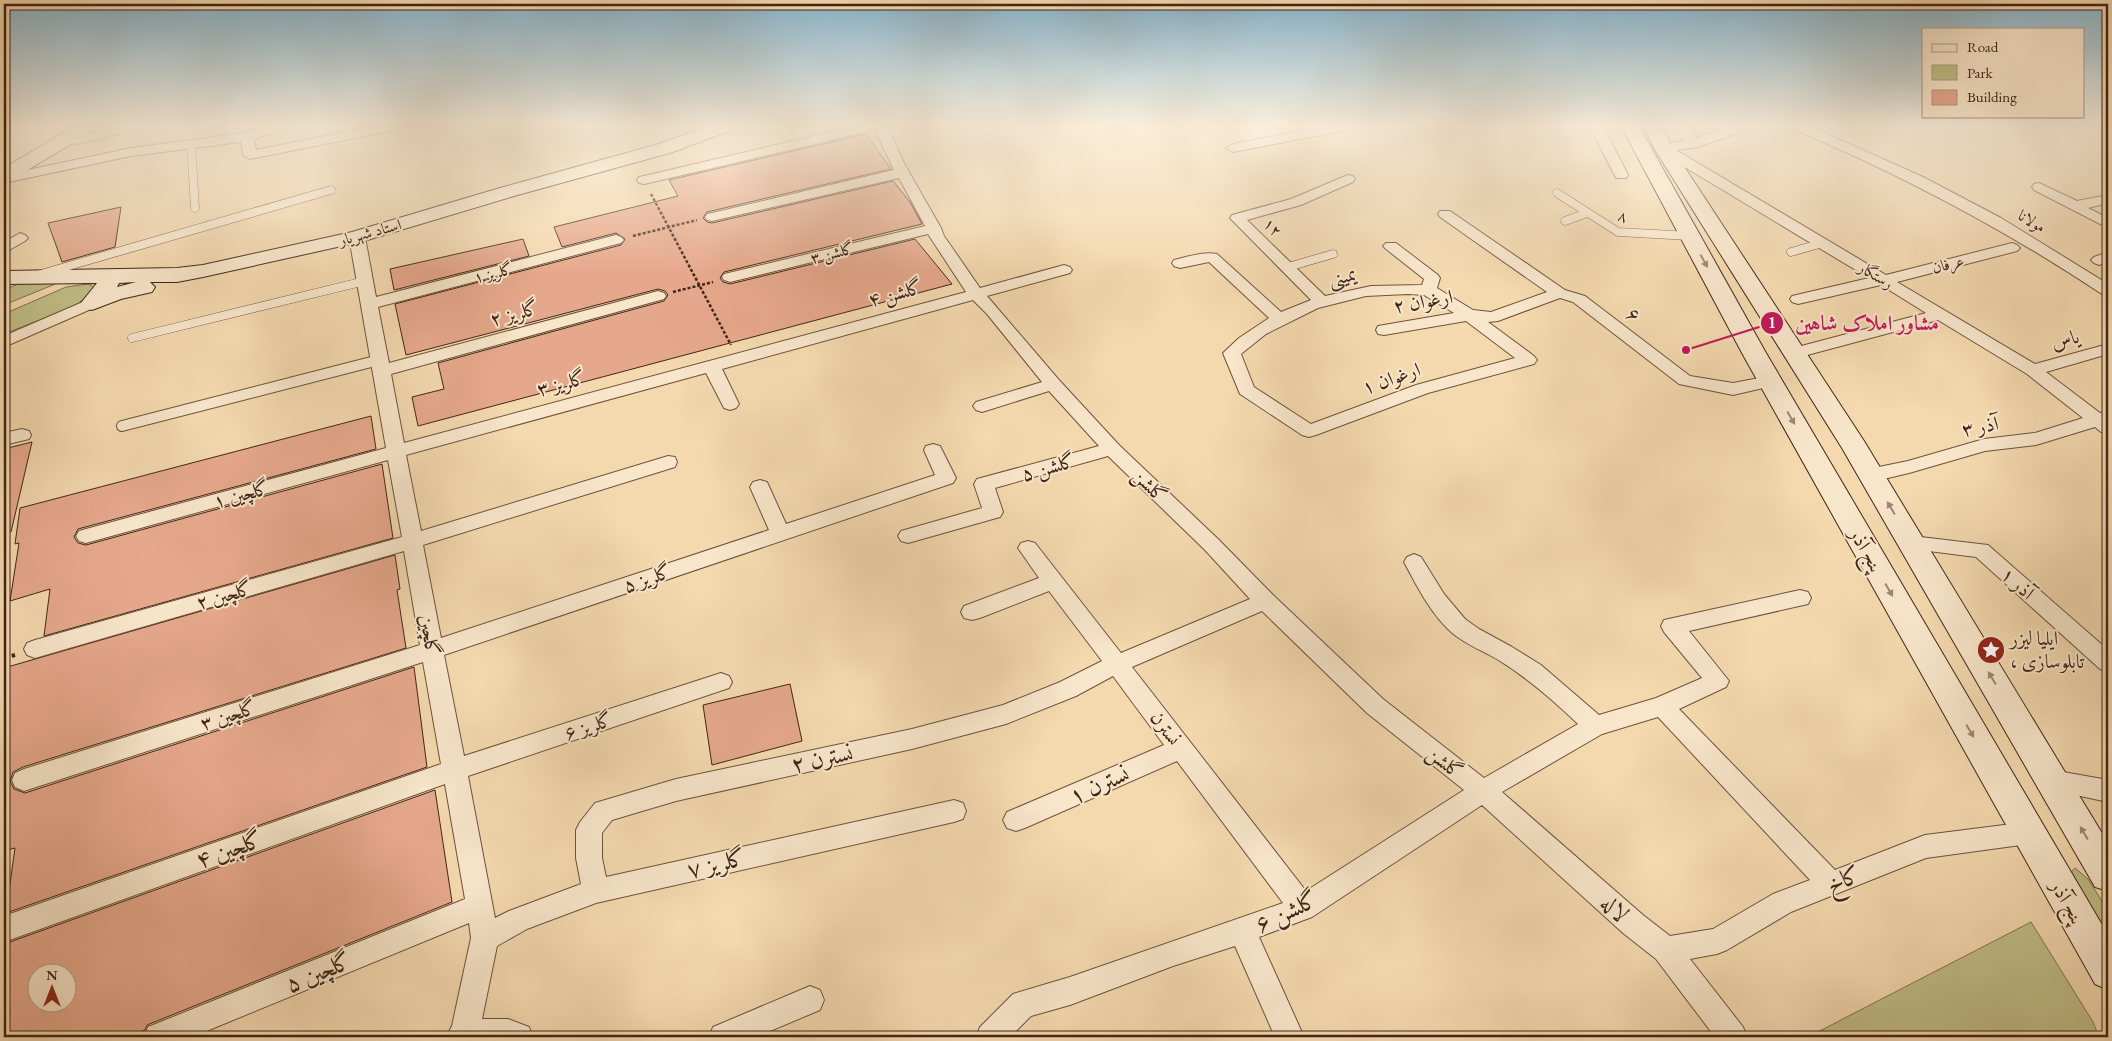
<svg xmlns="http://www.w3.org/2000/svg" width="2112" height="1041" viewBox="0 0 2112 1041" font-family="'EB Garamond',Amiri,serif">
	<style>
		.green { fill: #c1be87; stroke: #81724e }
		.building { fill: #e6a88c; stroke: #412516; fill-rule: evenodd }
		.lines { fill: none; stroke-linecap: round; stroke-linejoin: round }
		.lane-far1-casing { stroke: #6e523c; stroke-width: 9 }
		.lane-casing { stroke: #6e523c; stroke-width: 12 }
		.street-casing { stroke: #6e523c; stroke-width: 2 }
		.secondary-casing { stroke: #412516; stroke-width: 2 }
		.path-far1 { stroke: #412516; stroke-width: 2.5; stroke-dasharray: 3 2; stroke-linecap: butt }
		.path { stroke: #412516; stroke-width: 4; stroke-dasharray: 5 3; stroke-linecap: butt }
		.lane-far1 { stroke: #f8e6cb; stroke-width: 8 }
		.lane { stroke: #f8e6cb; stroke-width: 10 }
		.street { fill: #f8e6cb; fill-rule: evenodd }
		.secondary { fill: #f8e6cb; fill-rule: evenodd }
		.oneway { fill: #9c8670 }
		.labels { text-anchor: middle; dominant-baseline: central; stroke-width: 4; stroke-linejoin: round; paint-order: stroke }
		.far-street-label { font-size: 16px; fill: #412516; stroke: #f8e6cb }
		.street-label { font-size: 20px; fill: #412516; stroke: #f8e6cb }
		.poi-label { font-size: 20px; fill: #412516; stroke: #f8e6cb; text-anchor: start }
		.near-street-label { font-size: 24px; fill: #412516; stroke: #f8e6cb }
		.leader { fill: none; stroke: #c2185b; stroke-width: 2 }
		.callout-dot { fill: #c2185b; stroke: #f8e6cb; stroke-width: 2 }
		.mark-label { font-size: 15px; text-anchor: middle; font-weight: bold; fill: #fff }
		.callout-label { font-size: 21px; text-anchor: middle; font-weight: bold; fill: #c2185b; stroke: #f8e6cb; stroke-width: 4; stroke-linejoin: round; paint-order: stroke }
	</style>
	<rect width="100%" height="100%" fill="#f4d9af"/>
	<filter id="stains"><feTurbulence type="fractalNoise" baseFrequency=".004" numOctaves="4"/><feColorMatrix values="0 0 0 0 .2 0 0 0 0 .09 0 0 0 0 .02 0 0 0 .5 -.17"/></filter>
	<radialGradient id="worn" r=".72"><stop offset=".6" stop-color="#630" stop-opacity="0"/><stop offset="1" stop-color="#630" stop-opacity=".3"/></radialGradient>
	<!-- green -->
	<g class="green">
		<polygon points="60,282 4,305 4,290 20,283"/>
		<polygon points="88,284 98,289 73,307 4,334 4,314 66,287"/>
		<polygon points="2075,868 2088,879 2108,911 2108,947 2068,876"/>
		<polygon points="2031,922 2093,1022 2099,1037 1808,1037"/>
	</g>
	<!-- building -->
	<g class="building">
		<polygon points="866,134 891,169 707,212 703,218 707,222 712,223 893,181 910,202 922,224 724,272 720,278 723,282 730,284 915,239 952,284 418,426 412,397 444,389 438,363 664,301 668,295 665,291 658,289 406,355 395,304 621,245 625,239 616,233 562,247 554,227 678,196 669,180"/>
		<polygon points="121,207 115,247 62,262 48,223"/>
		<polygon points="523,239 529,256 394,290 390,269"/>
		<polygon points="371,416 376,449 78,529 74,537 78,543 86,545 382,464 393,538 44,636 50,589 10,601 19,543 15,544 20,508"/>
		<polygon points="32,442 11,532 4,531 4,449"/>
		<polygon points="395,555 400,589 397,590 406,648 23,767 13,772 10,781 14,789 25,793 414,667 427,767 6,913 15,848 4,851 4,668"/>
		<polygon points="790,684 802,741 712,765 703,705"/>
		<path d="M435 790 452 902 147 1025 145 1030 127 1037H4V967L7 943ZM38 974H68V1004H38Z"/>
	</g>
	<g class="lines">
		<defs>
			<g id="lane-far1">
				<polyline points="191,144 195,208"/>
				<polyline points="1557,193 1618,232 1690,236"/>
				<polyline points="1565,221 1587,213"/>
				<polyline points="1791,252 1823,243"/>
				<polyline points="1288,267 1333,254"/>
				<polyline points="41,274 331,190"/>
				<polyline points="132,338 365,281"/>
			</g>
			<polyline id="lane" points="122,426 379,360"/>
			<g id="street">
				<path d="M115 126H137L135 129C121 133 64 152 55 141L57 138 90 133Z"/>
				<polygon points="268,126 289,126 287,129 254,139 256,150 375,126 397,127 390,131 250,159 243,155 241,142 131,156 4,183 4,175 131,148 245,133"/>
				<path d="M856 126H887L905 165 941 228 944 236 980 288 1064 265 1070 267 1072 270 1070 273 987 296 1059 380 1119 445 1219 540 1273 595 1383 699 1484 778 1578 724C1554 701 1529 679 1500 661 1484 651 1466 645 1451 632 1430 613 1417 586 1404 562L1407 557 1414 554 1421 557 1444 594 1465 619 1479 629 1512 647 1541 665 1599 715 1656 698 1702 678 1664 632 1661 626 1664 620 1800 590 1808 592 1811 598 1808 604 1689 631 1729 681 1726 687 1679 709 1835 870 1925 835 2028 822 2037 825 2041 833 2037 841 2028 844 1926 858 1791 912 1727 950 1717 954 1690 959 1743 1027 1747 1037H1715L1656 959 1623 933 1482 805 1312 917 1259 937 1304 1037H1275L1235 946 1173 966 1070 1005 1031 1016 1010 1037H976L980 1027 1013 994 1070 977 1283 903 1177 761 1025 828 1016 831 1007 828 1003 820 1007 812 1164 745 1113 676 1076 696 1006 724 912 749 676 801 612 820 602 833V858L606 877 954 800 963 803 966 811 963 819 954 822 596 903 527 929 497 946 482 1019H508L529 1027 533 1037H446L452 1026 471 938 469 923 192 1037H144L148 1027 465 899 445 784 4 942V916L441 764 423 662 24 791 15 787 12 780 15 773 24 769 420 645 404 551 35 658 27 655 24 649 27 643 35 640 402 537 388 460 86 543 79 541 76 536 79 531 86 529 386 448 349 237 352 234H362L365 237 376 297 616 235 621 237 624 240 621 243 378 307 389 363 658 291 664 293 666 296 664 299 391 374 404 443 966 292 928 234 730 282 724 280 722 277 724 274 925 226 899 178 712 221 707 220 705 217 707 214 712 213 894 170 875 130 644 184 639 183 637 180 639 177 644 176ZM973 300 987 314 1042 382 976 402 973 406 976 410 982 412 1049 391 1099 446 977 479 974 484 982 508 901 531 898 536 901 541 908 543 1000 517 1003 512 995 488 1108 456 1205 550 1250 599 1121 653 1035 543 1028 541 1021 543 1018 548 1039 578 964 606 961 612 964 618 972 620 980 618 1049 591 1102 661 1060 682 1003 705 912 729 676 779 595 803 580 822 576 830V858L581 884 509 911 495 918 468 776 729 688 732 682 729 676 721 673 464 756 444 655 953 483 956 478 940 446 933 444 926 446 924 450 935 475 786 524 767 482 760 480 753 482 750 487 769 530 441 638 423 545 675 467 677 462 675 457 668 456 421 531 406 455 706 373 724 408 730 410 736 408 739 404 722 369ZM1262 611 1367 713 1464 790 1306 891 1132 667ZM1658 717 1810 880 1773 894 1713 929 1670 936 1643 915 1502 792 1602 734Z"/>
				<polygon points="1327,126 1354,126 1347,130 1233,152 1226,148 1233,144"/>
				<polygon points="1589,126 1603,126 1628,175 1626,178 1616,178"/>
				<polygon points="1675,126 1689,126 1696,138 1732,126 1752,126 1750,129 1698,147 1676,150 1886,275 2012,243 2017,245 2020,248 2017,251 1897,282 2035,364 2108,344 2108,354 2046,372 2100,413 2108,411 2108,434 2101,432 2095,427 2036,445 1985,451 1909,473 1871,482 1864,480 1861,475 1864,470 1908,461 1984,439 2035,433 2083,418 2027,374 1938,320 1796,358 1790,357 1787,353 1790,349 1926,313 1881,285 1798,304 1792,302 1790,299 1792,296 1869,278 1658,151 1656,148 1658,145 1684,141"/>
				<path d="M1791 126H1809L1923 177 2001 218 2108 284V296L2102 294C2004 229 1902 175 1793 129Z"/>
				<path d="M1348 175 1353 176 1355 179 1353 182 1301 205 1247 220 1325 296 1371 286 1422 285 1424 279 1386 249 1383 246 1386 243H1396L1438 275 1440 278 1437 288 1473 310 1491 312 1547 292 1440 217 1438 214 1440 211H1450L1565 290 1585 296 1690 376 1733 383 1770 376 1776 377 1779 381 1776 385 1733 395 1679 384 1573 302 1560 298 1498 321 1488 322 1534 356 1537 360 1534 364 1428 393 1316 435 1309 437 1302 435 1240 394 1223 353 1239 338 1269 318 1209 262 1180 268 1174 266 1172 263 1174 260C1187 257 1205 251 1217 254L1281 312 1311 300 1230 218 1232 215 1291 199ZM1408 294 1424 295 1454 313 1378 326 1376 330 1378 334 1384 335 1466 321 1515 358 1416 385 1311 424 1254 387 1241 354 1266 334 1318 308 1366 296Z"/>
				<polygon points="2039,183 2077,201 2108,195 2108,203 2088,208 2108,218 2108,228 2034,190 2032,187 2034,184"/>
				<polygon points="20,233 25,235 28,238 25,241 4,253 4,242"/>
				<polygon points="2108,252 2108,262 2099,265 2094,263 2091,260 2094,257"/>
				<polygon points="92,298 98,300 100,303 98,306 4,347 4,336"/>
				<polygon points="22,429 29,431 31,435 29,439 4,445 4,433"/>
				<polygon points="1912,536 1988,545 2108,650 2108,672 2100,669 1976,557 1905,548 1902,543 1905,538"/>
				<polygon points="2052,770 2108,780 2108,802 2043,788 2040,781 2043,774"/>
				<polygon points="810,986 820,990 824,1000 820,1010 756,1037 709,1037 713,1027"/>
			</g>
			<g id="secondary">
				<polygon points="75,126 97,126 94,130 11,180 4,182 4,168"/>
				<path d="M708 126H734L731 130 673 152 514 196 364 241 203 277 177 282H150L155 287 152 292 121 299 92 310 84 308 81 303 97 283 4 284V271L177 268 203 265 352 232 500 188 659 144ZM136 282 117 287 119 283Z"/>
				<polygon points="1621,126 1639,126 1766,353 2108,935 2108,990 2095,984 1742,353"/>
				<polygon points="1644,126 1662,126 1672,148 1864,441 2108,843 2108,891 2095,887 1842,448 1654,148"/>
			</g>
		</defs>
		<!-- lane-far1 casing -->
		<use href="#lane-far1" class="lane-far1-casing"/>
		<!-- lane casing -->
		<use href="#lane" class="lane-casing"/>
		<!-- street casing -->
		<use href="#street" class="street-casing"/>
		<!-- secondary casing -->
		<use href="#secondary" class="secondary-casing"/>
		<!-- path-far1 -->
		<g class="path-far1">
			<polyline points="651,194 731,345"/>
			<polyline points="633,236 697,220"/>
			<polyline points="673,292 713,282"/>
		</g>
		<!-- path -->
		<polyline class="path" points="4,658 15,655"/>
		<!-- lane-far1 -->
		<use href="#lane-far1" class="lane-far1"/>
		<!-- lane -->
		<use href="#lane" class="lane"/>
		<!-- street -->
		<use href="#street" class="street"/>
		<!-- secondary -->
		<use href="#secondary" class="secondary"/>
	</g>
	<!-- one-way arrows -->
	<defs><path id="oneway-solid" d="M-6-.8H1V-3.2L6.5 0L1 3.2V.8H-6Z" transform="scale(1.25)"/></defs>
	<g class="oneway">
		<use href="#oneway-solid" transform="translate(1704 261) rotate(61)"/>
		<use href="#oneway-solid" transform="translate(1791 418) rotate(60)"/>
		<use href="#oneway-solid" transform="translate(1891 508) rotate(-121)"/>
		<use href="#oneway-solid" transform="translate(1889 590) rotate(60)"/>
		<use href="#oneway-solid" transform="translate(1992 678) rotate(-121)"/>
		<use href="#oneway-solid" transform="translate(1970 731) rotate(60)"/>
		<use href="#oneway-solid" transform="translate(2084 833) rotate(-121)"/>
	</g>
	<!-- sky -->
	<linearGradient id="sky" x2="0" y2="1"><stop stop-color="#89b6ce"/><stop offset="0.46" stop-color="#faeedb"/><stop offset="1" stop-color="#faeedb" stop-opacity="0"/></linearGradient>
	<rect width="2112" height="272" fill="url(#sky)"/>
	<!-- icons -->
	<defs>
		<symbol id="sight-disc" viewBox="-11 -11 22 22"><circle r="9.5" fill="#8f2418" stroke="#f8e6cb"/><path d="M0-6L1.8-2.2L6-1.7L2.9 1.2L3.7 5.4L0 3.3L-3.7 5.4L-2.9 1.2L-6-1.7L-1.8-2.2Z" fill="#fff"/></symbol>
	</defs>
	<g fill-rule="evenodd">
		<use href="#sight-disc" x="1975" y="634" width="32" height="32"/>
	</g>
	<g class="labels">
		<!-- far-street labels -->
		<g class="far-street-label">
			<text transform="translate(1623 216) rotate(18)">۸</text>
			<text transform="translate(2032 221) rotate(30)">مولانا</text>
			<text transform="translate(1273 227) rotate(45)">۱۲</text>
			<text transform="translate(370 232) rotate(-15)">استاد شهریار</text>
			<text transform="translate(832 253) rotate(-14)">گلشن ۳</text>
			<text transform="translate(1948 264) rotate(-14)">عرفان</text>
			<text transform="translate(493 273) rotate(-14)">گلریز ۱</text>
			<text transform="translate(1876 275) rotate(31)">رستگار</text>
		</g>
		<!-- street labels -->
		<g class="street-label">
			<text transform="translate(1342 276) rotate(-14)">یمینی</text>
			<text transform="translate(895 293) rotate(-15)">گلشن ۴</text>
			<text transform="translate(1423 301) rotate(-10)">ارغوان ۲</text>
			<text transform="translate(514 313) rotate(-15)">گلریز ۲</text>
			<text transform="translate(1634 314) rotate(38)">۶</text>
			<text transform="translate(2065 339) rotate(-16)">یاس</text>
			<text transform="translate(1391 378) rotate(-19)">ارغوان ۱</text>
			<text transform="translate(561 383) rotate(-15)">گلریز ۳</text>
			<text transform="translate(1980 426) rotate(-11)">آذر ۳</text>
			<text transform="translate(1048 467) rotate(-16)">گلشن ۵</text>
			<text transform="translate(1150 485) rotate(44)">گلشن</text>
			<text transform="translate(241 494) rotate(-15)">گلچین ۱</text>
			<text transform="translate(1867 550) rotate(60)">پنج آذر</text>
			<text transform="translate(647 578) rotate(-19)">گلریز ۵</text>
			<text transform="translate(2018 583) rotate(42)">آذر ۱</text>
			<text transform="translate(224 595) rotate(-16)">گلچین ۲</text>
			<text transform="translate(430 635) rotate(80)">گلچین</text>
			<text transform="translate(228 715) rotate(-18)">گلچین ۳</text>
			<text transform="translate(588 726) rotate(-18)">گلریز ۶</text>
			<text transform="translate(1166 728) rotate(53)">نسترن</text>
			<text transform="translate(1445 762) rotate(38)">گلشن</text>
			<text transform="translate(2068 902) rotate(60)">پنج آذر</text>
		</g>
		<!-- poi labels -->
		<g class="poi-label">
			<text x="2010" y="638">ایلیا لیزر<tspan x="2010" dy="23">، تابلوسازی</tspan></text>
		</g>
		<!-- near-street labels -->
		<g class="near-street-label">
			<text transform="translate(822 758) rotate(-12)">نسترن ۲</text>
			<text transform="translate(1099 784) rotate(-24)">نسترن ۱</text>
			<text transform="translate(229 849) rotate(-19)">گلچین ۴</text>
			<text transform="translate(716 863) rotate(-13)">گلریز ۷</text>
			<text transform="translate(1843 879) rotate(-21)">کاخ</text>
			<text transform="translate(1615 908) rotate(41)">لاله</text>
			<text transform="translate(1286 911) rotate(-25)">گلشن ۶</text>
			<text transform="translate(318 972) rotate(-22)">گلچین ۵</text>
		</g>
	</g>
	<!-- callouts -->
	<path class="leader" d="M1686 350L1772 323"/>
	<g class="callout-dot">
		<circle cx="1686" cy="350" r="5"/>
		<circle cx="1772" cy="323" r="12"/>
	</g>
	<g class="mark-label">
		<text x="1772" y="328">1</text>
	</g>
	<g class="callout-label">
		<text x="1867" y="330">مشاور املاک شاهین</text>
	</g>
	<!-- margin -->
	<rect width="2112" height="1041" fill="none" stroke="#f4d9af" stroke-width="20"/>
	<rect x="5" y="5" width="2102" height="1031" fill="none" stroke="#412516" stroke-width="2.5"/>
	<rect x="10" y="10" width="2092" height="1021" fill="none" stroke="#412516"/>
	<!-- legend -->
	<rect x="1922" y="28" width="162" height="90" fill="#f8e6cb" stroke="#af9983"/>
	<rect x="1932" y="44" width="25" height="8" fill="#f8e6cb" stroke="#af9983"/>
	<text x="1967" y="52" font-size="15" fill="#412516">Road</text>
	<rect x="1932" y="65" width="25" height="15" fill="#c1be87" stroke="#af9983"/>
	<text x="1967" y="78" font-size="15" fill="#412516">Park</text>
	<rect x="1932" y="90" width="25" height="15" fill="#e6a88c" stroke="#af9983"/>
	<text x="1967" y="102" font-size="15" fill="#412516">Building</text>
	<!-- north arrow -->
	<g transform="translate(52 988)"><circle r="24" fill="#f8e6cb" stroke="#af9983"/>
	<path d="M0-4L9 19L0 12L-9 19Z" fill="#8f2418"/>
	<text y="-8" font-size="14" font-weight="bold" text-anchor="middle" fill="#412516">N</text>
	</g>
	<rect width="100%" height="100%" filter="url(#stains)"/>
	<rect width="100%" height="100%" fill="url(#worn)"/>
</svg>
